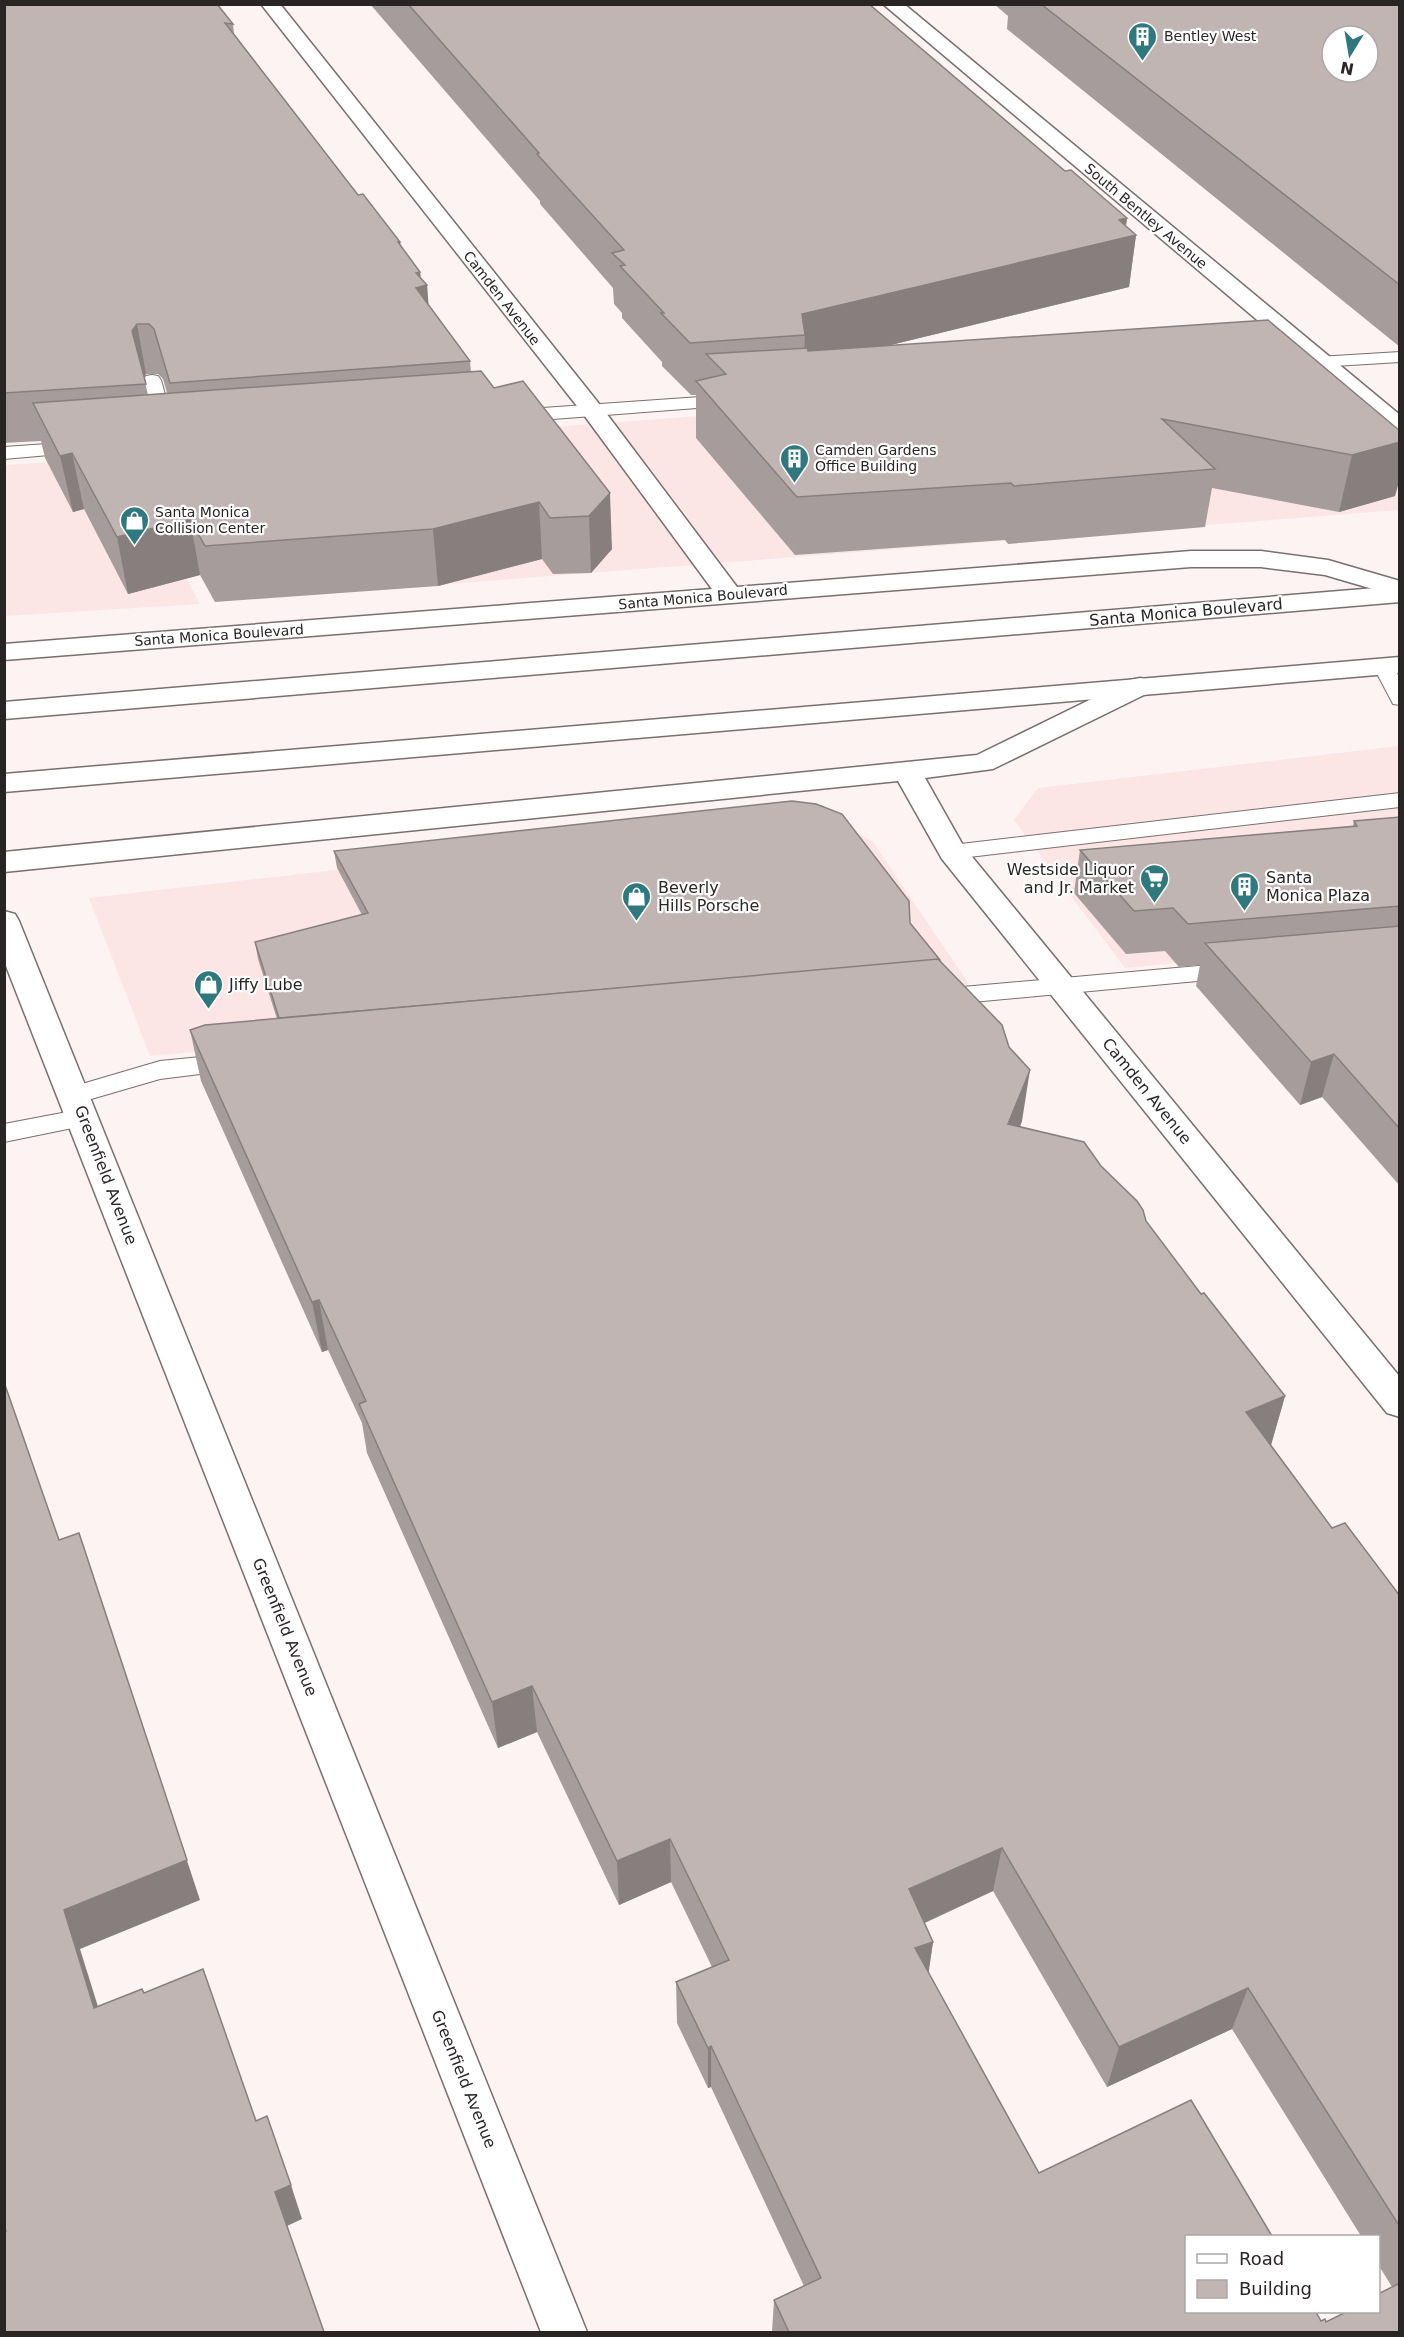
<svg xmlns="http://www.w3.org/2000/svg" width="1404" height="2337" viewBox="0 0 1404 2337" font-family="'DejaVu Sans',sans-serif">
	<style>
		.built { fill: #fbe6e5 }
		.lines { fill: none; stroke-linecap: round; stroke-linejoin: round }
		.service-casing { stroke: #796f6e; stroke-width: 2 }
		.minor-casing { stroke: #796f6e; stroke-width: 3 }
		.primary-casing { stroke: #796f6e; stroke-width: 3 }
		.service { fill: #fff; fill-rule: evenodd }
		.minor { fill: #fff; fill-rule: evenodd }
		.primary { fill: #fff; fill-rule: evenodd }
		.wall { fill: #a69c9b; fill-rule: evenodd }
		.shaded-wall { fill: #877f7e }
		.building { fill: #c1b5b4; stroke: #877f7e; stroke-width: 1.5; fill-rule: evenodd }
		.labels { text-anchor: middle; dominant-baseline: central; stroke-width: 4.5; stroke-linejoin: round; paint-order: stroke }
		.far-poi-label { font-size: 14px; fill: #2a2525; stroke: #fff; text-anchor: start }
		.far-street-label { font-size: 14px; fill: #2a2525; stroke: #fff }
		.street-label { font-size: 16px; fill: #2a2525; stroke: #fff }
		.poi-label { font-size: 16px; fill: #2a2525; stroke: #fff; text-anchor: start }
	</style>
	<rect width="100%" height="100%" fill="#fdf3f3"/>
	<!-- built -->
	<g class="built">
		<polygon points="1280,373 1399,476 1399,510 410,587 321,444"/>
		<polygon points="122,458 200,604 5,616 5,465"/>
		<polygon points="1399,746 1399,942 1125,968 1014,820 1038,788"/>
		<polygon points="813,816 851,829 873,842 969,984 150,1056 89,898"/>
	</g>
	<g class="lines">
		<defs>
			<g id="service">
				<polygon points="1400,352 1400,362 1301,368 1295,367 1292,363 1295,359 1301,358"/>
				<polygon points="152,375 158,376 161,380 174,427 172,431 158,431 156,427 143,380 146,376"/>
				<polygon points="729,395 736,397 738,401 736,405 514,422 507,420 505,416 507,412 514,410"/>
				<polygon points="76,442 83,444 85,448 83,452 4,459 4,447"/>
				<polygon points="1383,660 1390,662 1400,678 1400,705 1393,704 1373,666 1376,662"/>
				<polygon points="1400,793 1400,807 952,859 944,857 941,852 944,847 952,845"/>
				<polygon points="1232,963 1240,965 1244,971 1240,977 940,1005 932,1003 928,997 932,991 940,989"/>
				<polygon points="231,1054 240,1057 243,1063 240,1069 160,1079 74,1104 65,1101 62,1095 65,1089 160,1061"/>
				<polygon points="83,1109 92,1112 96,1118 92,1124 4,1142 4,1124"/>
			</g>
			<g id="minor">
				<polygon points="261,4 280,4 600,405 737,587 1191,551 1261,551 1328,560 1400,581 1400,597 1325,575 1261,567 1191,567 4,660 4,644 712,589 584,415"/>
				<polygon points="883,4 904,4 1400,415 1400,435 1391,433"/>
				<polygon points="1140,678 1150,680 1154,686 1150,692 993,769 925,778 964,847 1400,1377 1400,1417 1387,1413 942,859 898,781 4,872 4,852 977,755 1130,680"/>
				<polygon points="4,911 15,914 19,921 587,2332 541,2332 4,961"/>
			</g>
			<g id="primary">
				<polygon points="1400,586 1400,602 4,719 4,702"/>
				<polygon points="1400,657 1400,673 4,792 4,774"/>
			</g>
		</defs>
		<!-- service casing -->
		<use href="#service" class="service-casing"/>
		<!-- minor casing -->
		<use href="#minor" class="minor-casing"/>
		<!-- primary casing -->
		<use href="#primary" class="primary-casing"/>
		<!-- service -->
		<use href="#service" class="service"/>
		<!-- minor -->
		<use href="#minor" class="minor"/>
		<!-- primary -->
		<use href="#primary" class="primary"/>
	</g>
	<!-- wall -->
	<g class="wall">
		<path d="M4 4 233 24 234 34 358 195 400 242 401 247 420 272 421 278 427 285 428 304 470 361 471 372 494 388 523 381 612 549 591 573 553 574 542 559 438 586 215 602 200 575 128 594 84 509 73 512 45 458 41 441 4 443ZM146 374H158L163 379 167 393 148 395 144 377Z"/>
		<polygon points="370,4 869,4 1065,171 1127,218 1126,226 1136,235 1129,287 887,346 1268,320 1395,496 1339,512 1212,488 1205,527 1008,544 1005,540 795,555 696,438 696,395 691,395 662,366 662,362 622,318 622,313 614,304 613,288 540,204 540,201"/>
		<polygon points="994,4 1400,4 1400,347 1007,29 1008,16"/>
		<polygon points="1400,817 1400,1186 1322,1097 1300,1105 1196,986 1200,965 1179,967 1165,951 1126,954 1074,893 1080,850 1353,826 1354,821"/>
		<path d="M334 851 910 923 940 960V961L1022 1121 1020 1126 1101 1166 1146 1221 1201 1294 1285 1396 1271 1445 1332 1528 1400 1596V2332H772L774 2300 804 2286 711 2087 708 2088 677 2023 676 1982 712 1967 671 1882 619 1905 537 1732 498 1748 367 1453 362 1423 328 1350 322 1352 201 1081 190 1030 277 1019 258 959 255 942 362 915 337 868ZM993 1891 1107 2087 1232 2029 1361 2236H1378V2264L1392 2287 1326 2322 1321 2321 1039 2173 928 1973 933 1942 925 1923Z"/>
	</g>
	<!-- shaded-wall -->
	<g class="shaded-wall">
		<polygon points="1127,218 1124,238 1136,235 1129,287 804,366 805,335 802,314"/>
		<polygon points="420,272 421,287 427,285 431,334 416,288 416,273"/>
		<polygon points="137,324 146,374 141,381 132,331"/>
		<polygon points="1400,442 1400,479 1395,496 1339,512 1352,455"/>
		<polygon points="72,453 84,509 73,512 60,456"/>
		<polygon points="610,493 612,549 591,573 589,516"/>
		<polygon points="539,502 542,559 438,586 433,529"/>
		<polygon points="190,519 200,575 128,594 117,537"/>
		<polygon points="1334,1054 1322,1097 1300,1105 1311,1062"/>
		<polygon points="1030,1070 1022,1121 1002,1174 1008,1124"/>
		<polygon points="319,1300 328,1350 322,1352 312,1302"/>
		<polygon points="1285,1396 1271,1445 1246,1412"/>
		<polygon points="79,1533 200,1900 80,1949 110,2045 94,2008 64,1910"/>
		<polygon points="532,1686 537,1732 498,1748 492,1702"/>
		<polygon points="670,1839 671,1882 619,1905 617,1861"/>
		<polygon points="1002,1848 993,1891 904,1932 909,1889"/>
		<polygon points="933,1942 927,1984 915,1948"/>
		<polygon points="1248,1988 1232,2029 1107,2087 1119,2047"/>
		<polygon points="711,2046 711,2087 708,2088 708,2048"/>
		<polygon points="291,2185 302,2219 287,2226 275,2192"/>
	</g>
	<!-- building -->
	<g class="building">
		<polygon points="4,4 217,4 233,24 225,23 358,195 363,194 400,242 398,242 420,272 416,273 427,285 416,288 470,361 170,383 154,329 149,324 137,324 132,331 146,384 4,393"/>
		<polygon points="408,4 869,4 1065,171 1071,170 1127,218 1119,220 1136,235 802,314 805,335 690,343 661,313 664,313 620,266 625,265 612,253 624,250 537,154 539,153"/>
		<path d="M1041 4H1400V285ZM1332 36H1368V72H1332Z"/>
		<polygon points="1268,320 1400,431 1400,442 1352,455 1162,419 1215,469 1014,486 1011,483 797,497 696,381 726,374 706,354 808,348 808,351"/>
		<polygon points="481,371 494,388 523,381 610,493 589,516 550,518 539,502 433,529 205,546 190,519 117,537 72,453 60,456 33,403"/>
		<polygon points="792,801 816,804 842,814 909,901 910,923 940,960 279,1018 255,942 368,913 334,851"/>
		<polygon points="1400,817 1400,906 1188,924 1173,908 1134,911 1080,850 1357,826 1354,821"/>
		<polygon points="1400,926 1400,1129 1334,1054 1311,1062 1205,943"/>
		<polygon points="938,959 1002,1025 1009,1047 1030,1070 1008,1124 1084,1142 1101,1166 1137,1201 1143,1210 1146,1221 1201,1294 1204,1293 1285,1396 1246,1412 1332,1528 1345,1523 1400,1596 1400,2227 1248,1988 1119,2047 1002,1848 909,1889 933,1942 915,1948 1039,2173 1191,2100 1272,2236 1186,2236 1186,2312 1316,2312 1321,2321 1325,2319 1326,2322 1346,2312 1378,2312 1378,2294 1400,2283 1400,2332 789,2332 774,2300 821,2278 711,2046 708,2048 676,1982 729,1960 670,1839 617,1861 532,1686 492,1702 359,1404 366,1401 319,1300 312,1302 190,1030 205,1025"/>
		<polygon points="4,1382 59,1540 79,1533 187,1860 64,1910 94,2008 142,1989 144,1993 203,1969 256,2121 267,2116 291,2185 275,2192 324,2332 4,2332 4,2232 6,2231 4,2225"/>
	</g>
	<!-- icons -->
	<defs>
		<symbol id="building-pin" viewBox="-11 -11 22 30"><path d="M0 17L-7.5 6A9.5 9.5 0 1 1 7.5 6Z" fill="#2f787e" stroke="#fff"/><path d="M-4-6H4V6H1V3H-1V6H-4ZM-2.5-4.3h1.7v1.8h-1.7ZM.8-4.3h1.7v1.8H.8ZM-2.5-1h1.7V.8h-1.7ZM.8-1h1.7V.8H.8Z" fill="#fff"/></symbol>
		<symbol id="shop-pin" viewBox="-11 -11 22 30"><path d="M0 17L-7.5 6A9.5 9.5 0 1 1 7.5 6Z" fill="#2f787e" stroke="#fff"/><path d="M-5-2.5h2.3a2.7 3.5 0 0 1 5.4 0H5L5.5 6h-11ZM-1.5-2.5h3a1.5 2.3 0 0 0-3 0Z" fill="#fff"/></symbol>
		<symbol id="supermarket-pin" viewBox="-11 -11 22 30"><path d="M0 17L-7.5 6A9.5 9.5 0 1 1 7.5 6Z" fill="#2f787e" stroke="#fff"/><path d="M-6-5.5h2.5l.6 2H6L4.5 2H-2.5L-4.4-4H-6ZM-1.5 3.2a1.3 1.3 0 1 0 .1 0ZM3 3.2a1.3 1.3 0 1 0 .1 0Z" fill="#fff"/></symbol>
	</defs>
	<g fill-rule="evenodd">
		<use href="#building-pin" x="1126" y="20" width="33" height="45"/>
		<use href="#building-pin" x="778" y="442" width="33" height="45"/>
		<use href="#shop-pin" x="118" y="504" width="33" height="45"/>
		<use href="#supermarket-pin" x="1138" y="862" width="33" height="45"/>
		<use href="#building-pin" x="1228" y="870" width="33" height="45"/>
		<use href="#shop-pin" x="620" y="880" width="33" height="45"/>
		<use href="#shop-pin" x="192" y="968" width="33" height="45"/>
	</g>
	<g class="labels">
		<!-- far-poi labels -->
		<g class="far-poi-label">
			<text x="1164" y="36">Bentley West</text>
			<text x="815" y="450">Camden Gardens<tspan x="815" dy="16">Office Building</tspan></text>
			<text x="155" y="512">Santa Monica<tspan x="155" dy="16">Collision Center</tspan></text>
		</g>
		<!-- far-street labels -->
		<g class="far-street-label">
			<text transform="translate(1146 216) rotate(40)">South Bentley Avenue</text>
			<text transform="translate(502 298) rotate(52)">Camden Avenue</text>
			<text transform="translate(703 597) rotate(-5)">Santa Monica Boulevard</text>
			<text transform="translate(219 635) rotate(-4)">Santa Monica Boulevard</text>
		</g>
		<!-- street labels -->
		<g class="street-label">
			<text transform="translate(1186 612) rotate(-5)">Santa Monica Boulevard</text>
			<text transform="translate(1147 1091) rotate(51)">Camden Avenue</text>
			<text transform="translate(106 1175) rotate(69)">Greenfield Avenue</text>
			<text transform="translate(285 1627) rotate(68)">Greenfield Avenue</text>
			<text transform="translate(464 2079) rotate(68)">Greenfield Avenue</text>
		</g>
		<!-- poi labels -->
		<g class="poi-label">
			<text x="1134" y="869" text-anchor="end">Westside Liquor<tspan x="1134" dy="18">and Jr. Market</tspan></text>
			<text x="1266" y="877">Santa<tspan x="1266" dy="18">Monica Plaza</tspan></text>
			<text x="658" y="887">Beverly<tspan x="658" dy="18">Hills Porsche</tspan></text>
			<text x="229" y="984">Jiffy Lube</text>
		</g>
	</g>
	<!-- border -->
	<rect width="1404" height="2337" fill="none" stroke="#2a2525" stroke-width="12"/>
	<!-- legend -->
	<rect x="1185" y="2235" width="195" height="78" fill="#ffffff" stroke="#aaa8a8" stroke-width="1.5"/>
	<rect x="1197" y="2254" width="30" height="9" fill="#ffffff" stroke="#aaa8a8" stroke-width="1.5"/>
	<text x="1239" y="2265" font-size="18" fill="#2a2525">Road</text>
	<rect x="1197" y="2280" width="30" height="18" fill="#c1b5b4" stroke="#aaa8a8" stroke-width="1.5"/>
	<text x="1239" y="2295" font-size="18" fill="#2a2525">Building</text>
	<!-- north arrow -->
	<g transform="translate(1350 54) rotate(191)"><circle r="28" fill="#ffffff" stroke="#aaa8a8" stroke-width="1.5"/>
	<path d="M0-4.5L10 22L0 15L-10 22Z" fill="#2f787e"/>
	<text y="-9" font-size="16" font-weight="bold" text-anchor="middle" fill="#2a2525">N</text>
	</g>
</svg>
